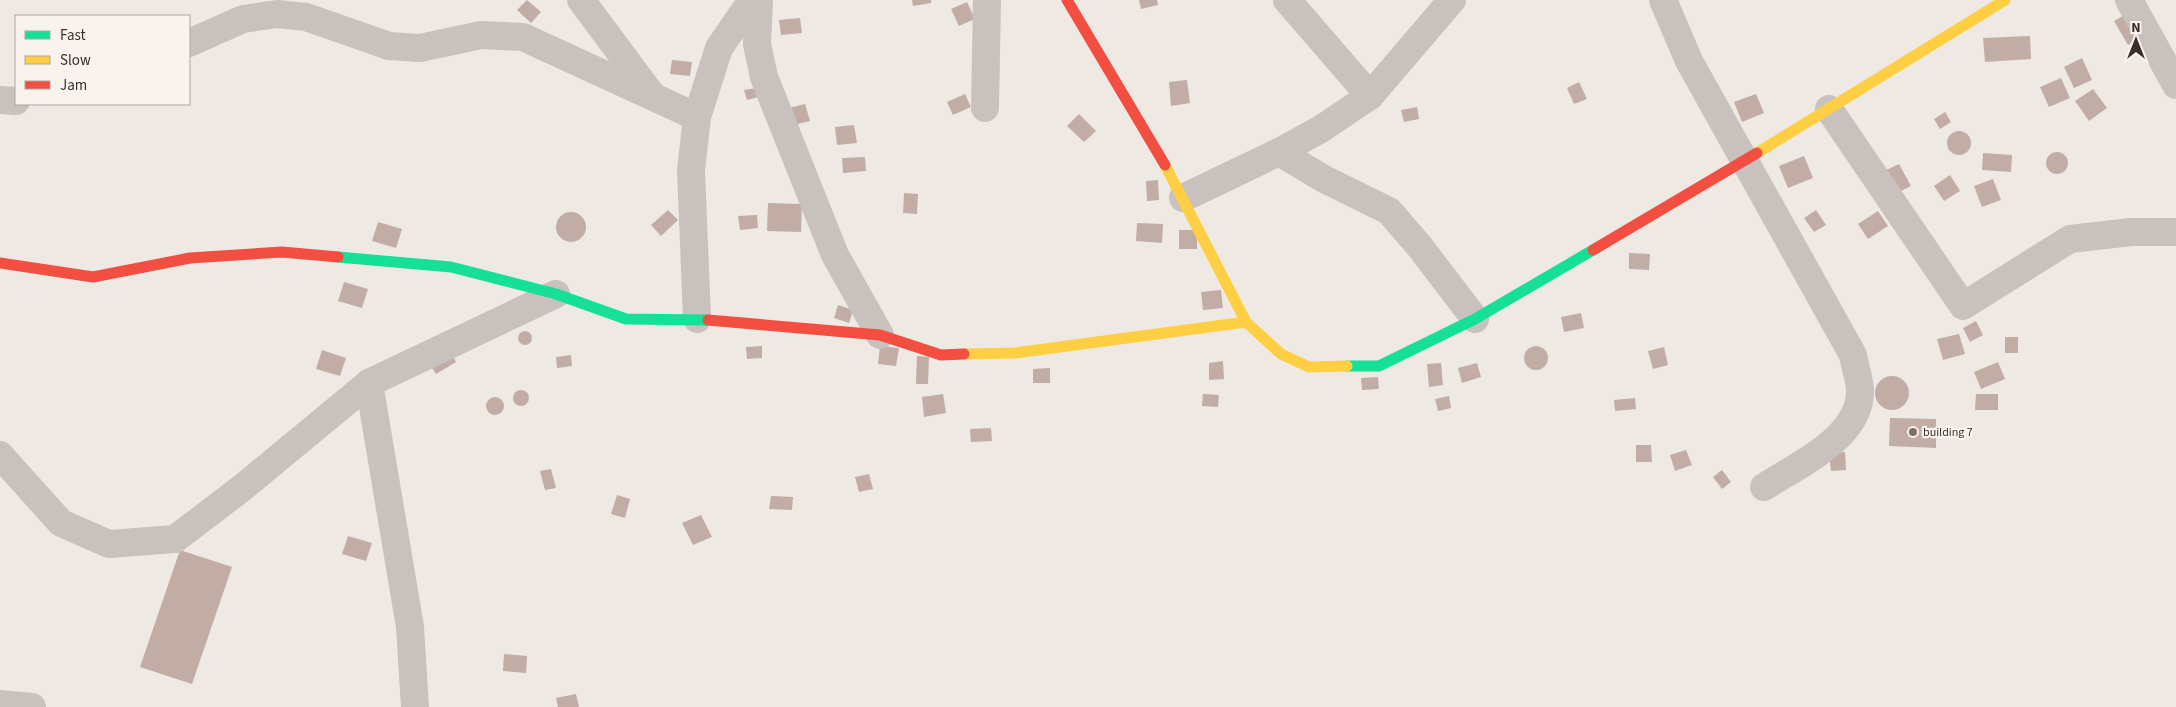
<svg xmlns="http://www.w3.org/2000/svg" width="2176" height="707" viewBox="0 0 2176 707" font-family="'Source Sans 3',sans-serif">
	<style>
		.building { fill: #c2aca6 }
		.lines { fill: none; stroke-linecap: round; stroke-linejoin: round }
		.street { stroke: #c8c1bd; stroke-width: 28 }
		.fast { stroke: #16e098; stroke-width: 11 }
		.slow { stroke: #ffcf43; stroke-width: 11 }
		.jam { stroke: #f24e42; stroke-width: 11 }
		.poi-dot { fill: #796f6c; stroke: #faf3ed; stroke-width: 2 }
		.labels { text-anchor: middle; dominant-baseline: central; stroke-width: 4.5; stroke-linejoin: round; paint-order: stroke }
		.poi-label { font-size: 12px; fill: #392e2b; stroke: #faf3ed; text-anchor: start }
	</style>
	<rect width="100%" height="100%" fill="#efe9e4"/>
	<!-- building -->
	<g class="building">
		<polygon points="527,0 541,12 531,23 517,10"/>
		<polygon points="912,0 931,0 931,3 913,6"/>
		<polygon points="1139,0 1157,0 1158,5 1141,9"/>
		<polygon points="967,2 975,19 959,26 951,9"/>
		<polygon points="2130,12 2144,36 2128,45 2114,21"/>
		<polygon points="800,18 802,33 781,35 779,20"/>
		<polygon points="2030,36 2031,59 1985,62 1983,38"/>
		<polygon points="2082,58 2092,80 2074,88 2064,67"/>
		<polygon points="672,60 692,62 690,76 670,74"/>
		<polygon points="2061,78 2070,98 2049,107 2040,87"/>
		<polygon points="1187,80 1190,103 1171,106 1169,82"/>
		<polygon points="1579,82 1587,99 1574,104 1567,88"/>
		<polygon points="757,88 759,97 747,100 744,90"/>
		<polygon points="2093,89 2107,108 2089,121 2075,101"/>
		<polygon points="965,94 971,107 953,115 947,102"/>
		<polygon points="1756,94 1764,113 1742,122 1734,102"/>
		<polygon points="805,104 810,121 790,126 785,109"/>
		<polygon points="1417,107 1419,119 1404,122 1401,110"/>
		<polygon points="1945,112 1951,122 1940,129 1934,119"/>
		<polygon points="1079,114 1096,131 1084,142 1067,126"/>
		<polygon points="854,125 857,143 837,145 835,127"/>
		<circle cx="1959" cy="143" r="12"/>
		<circle cx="2057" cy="163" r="11"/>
		<polygon points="1983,153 2012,155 2011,172 1982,170"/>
		<polygon points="1804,156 1813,178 1788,188 1779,166"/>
		<polygon points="865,157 866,171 843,173 842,158"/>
		<polygon points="1899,164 1911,186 1891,196 1880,173"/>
		<polygon points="1950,175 1960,191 1944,201 1934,186"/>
		<polygon points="1993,179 2001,200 1982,207 1974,186"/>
		<polygon points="1158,180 1159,200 1147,201 1146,181"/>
		<polygon points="904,193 918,194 917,214 903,213"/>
		<polygon points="768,203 802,204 801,232 767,231"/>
		<polygon points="668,210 678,220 661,236 651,225"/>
		<polygon points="1816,210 1826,225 1814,232 1804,218"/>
		<polygon points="1878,211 1888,226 1868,239 1858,224"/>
		<circle cx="571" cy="227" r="15"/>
		<polygon points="757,215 758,228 740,230 738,216"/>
		<polygon points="378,222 402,229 396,248 372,241"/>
		<polygon points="1137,223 1163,224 1162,243 1136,241"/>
		<rect x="1179" y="230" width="18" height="19"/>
		<polygon points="1629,253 1650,254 1649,270 1629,269"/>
		<polygon points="344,282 368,289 362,308 338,301"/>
		<polygon points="1221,290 1223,308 1203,310 1201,292"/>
		<polygon points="838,305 853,310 849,323 834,318"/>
		<polygon points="1581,313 1584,328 1564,332 1561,317"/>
		<polygon points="1976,321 1983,335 1970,342 1963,328"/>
		<circle cx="525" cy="338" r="7"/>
		<polygon points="1959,334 1965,354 1943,360 1937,339"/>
		<rect x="2005" y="337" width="13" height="16"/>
		<polygon points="762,346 762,358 747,359 746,347"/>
		<polygon points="880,346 899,348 896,366 878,364"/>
		<circle cx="1536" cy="358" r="12"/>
		<polygon points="1664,347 1668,365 1653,369 1648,351"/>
		<polygon points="322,350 346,358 340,376 316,369"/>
		<polygon points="451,353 456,362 436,374 430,365"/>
		<polygon points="571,355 572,366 557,368 556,357"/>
		<polygon points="917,356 929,357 928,384 916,384"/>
		<polygon points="1223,361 1224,379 1209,380 1209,363"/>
		<polygon points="1998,362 2005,379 1981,389 1974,372"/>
		<polygon points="1441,363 1443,385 1429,387 1427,364"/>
		<polygon points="1477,363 1481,377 1462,383 1458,368"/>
		<polygon points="1050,368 1050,383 1033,383 1033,369"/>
		<circle cx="1892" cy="393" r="17"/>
		<polygon points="1378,377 1379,389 1362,390 1361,378"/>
		<circle cx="521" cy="398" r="8"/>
		<polygon points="943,394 946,413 924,417 922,397"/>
		<polygon points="1203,394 1219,395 1218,407 1202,406"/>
		<polygon points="1976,394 1998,394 1998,410 1975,410"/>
		<polygon points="1449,396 1451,408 1438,411 1435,399"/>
		<circle cx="495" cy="406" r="9"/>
		<polygon points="1635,398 1636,409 1615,411 1614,400"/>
		<polygon points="1890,418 1936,419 1936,448 1889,446"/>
		<polygon points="991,428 992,441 971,442 970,429"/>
		<polygon points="1636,445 1651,445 1652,462 1636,462"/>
		<polygon points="1686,450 1692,465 1675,471 1670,455"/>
		<polygon points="1845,452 1846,470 1831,471 1829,453"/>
		<polygon points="551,469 556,488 545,490 540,471"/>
		<polygon points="1722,470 1731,482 1722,489 1713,477"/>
		<polygon points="869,474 873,489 859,492 855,477"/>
		<polygon points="617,495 630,499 625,518 611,514"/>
		<polygon points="771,496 793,497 792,510 769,509"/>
		<polygon points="701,515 712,537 693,545 682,523"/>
		<polygon points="348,536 372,543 366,561 342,554"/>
		<polygon points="180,550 232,567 192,684 140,667"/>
		<polygon points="504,654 527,656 526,673 503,671"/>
		<polygon points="576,694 579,707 558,707 556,698"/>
	</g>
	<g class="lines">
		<!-- street -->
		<g class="street">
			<polyline points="581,0 651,94"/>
			<polyline points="759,0 757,44 764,77 835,255 880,335"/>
			<polyline points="1287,0 1370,96"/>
			<path d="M1663 0 1689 61 1853 355C1855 366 1859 378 1860 389 1862 437 1799 464 1764 487"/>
			<polyline points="2129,0 2176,85"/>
			<polyline points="189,43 243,19 277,14 306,17 389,46 420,48 481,35 523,37 697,117"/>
			<polyline points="0,100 16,101"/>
			<polyline points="985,108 987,0"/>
			<polyline points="1829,109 1963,306 2070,239 2131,232 2176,232"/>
			<polyline points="1279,152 1324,179 1389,211 1420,247 1475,319"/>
			<polyline points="1183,198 1279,152 1321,129 1370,96 1452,0"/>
			<polyline points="697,319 691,170 697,117 719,48 752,0"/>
			<polyline points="369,383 410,627 415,707"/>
			<polyline points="0,455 61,523 109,544 175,539 242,488 369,383 556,294"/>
			<polyline points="0,704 32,707"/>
		</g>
		<!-- fast -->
		<g class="fast">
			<polyline points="338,257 451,267 556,294 626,319 708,320"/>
			<polyline points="1347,366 1379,366 1475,319 1593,250"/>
		</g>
		<!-- slow -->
		<g class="slow">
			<polyline points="1757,153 2005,0"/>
			<polyline points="1165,165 1246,322 1281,354 1309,367 1347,366"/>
			<polyline points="964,354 1015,353 1246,322"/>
		</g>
		<!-- jam -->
		<g class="jam">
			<polyline points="1067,0 1165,165"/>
			<polyline points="1593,250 1757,153"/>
			<polyline points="0,263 93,277 190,258 282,252 338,257"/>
			<polyline points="708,320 880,335 941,355 964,354"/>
		</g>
	</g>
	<!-- markers -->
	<circle class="poi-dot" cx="1913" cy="432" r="5"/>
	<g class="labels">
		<!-- poi labels -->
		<g class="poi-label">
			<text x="1923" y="432">building 7</text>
		</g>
	</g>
	<!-- legend -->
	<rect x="15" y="15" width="175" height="90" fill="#faf3ed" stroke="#ada49f"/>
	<rect x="25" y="31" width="25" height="8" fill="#16e098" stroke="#ada49f"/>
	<text x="60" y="40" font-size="15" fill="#392e2b">Fast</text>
	<rect x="25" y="56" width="25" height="8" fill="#ffcf43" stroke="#ada49f"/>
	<text x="60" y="65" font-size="15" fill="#392e2b">Slow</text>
	<rect x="25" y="81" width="25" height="8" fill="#f24e42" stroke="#ada49f"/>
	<text x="60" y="90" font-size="15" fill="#392e2b">Jam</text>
	<!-- north arrow -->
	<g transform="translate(2136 40)" stroke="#faf3ed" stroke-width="4" paint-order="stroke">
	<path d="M0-4L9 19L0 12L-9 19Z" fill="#392e2b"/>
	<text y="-8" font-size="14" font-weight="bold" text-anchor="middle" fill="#392e2b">N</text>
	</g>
</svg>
